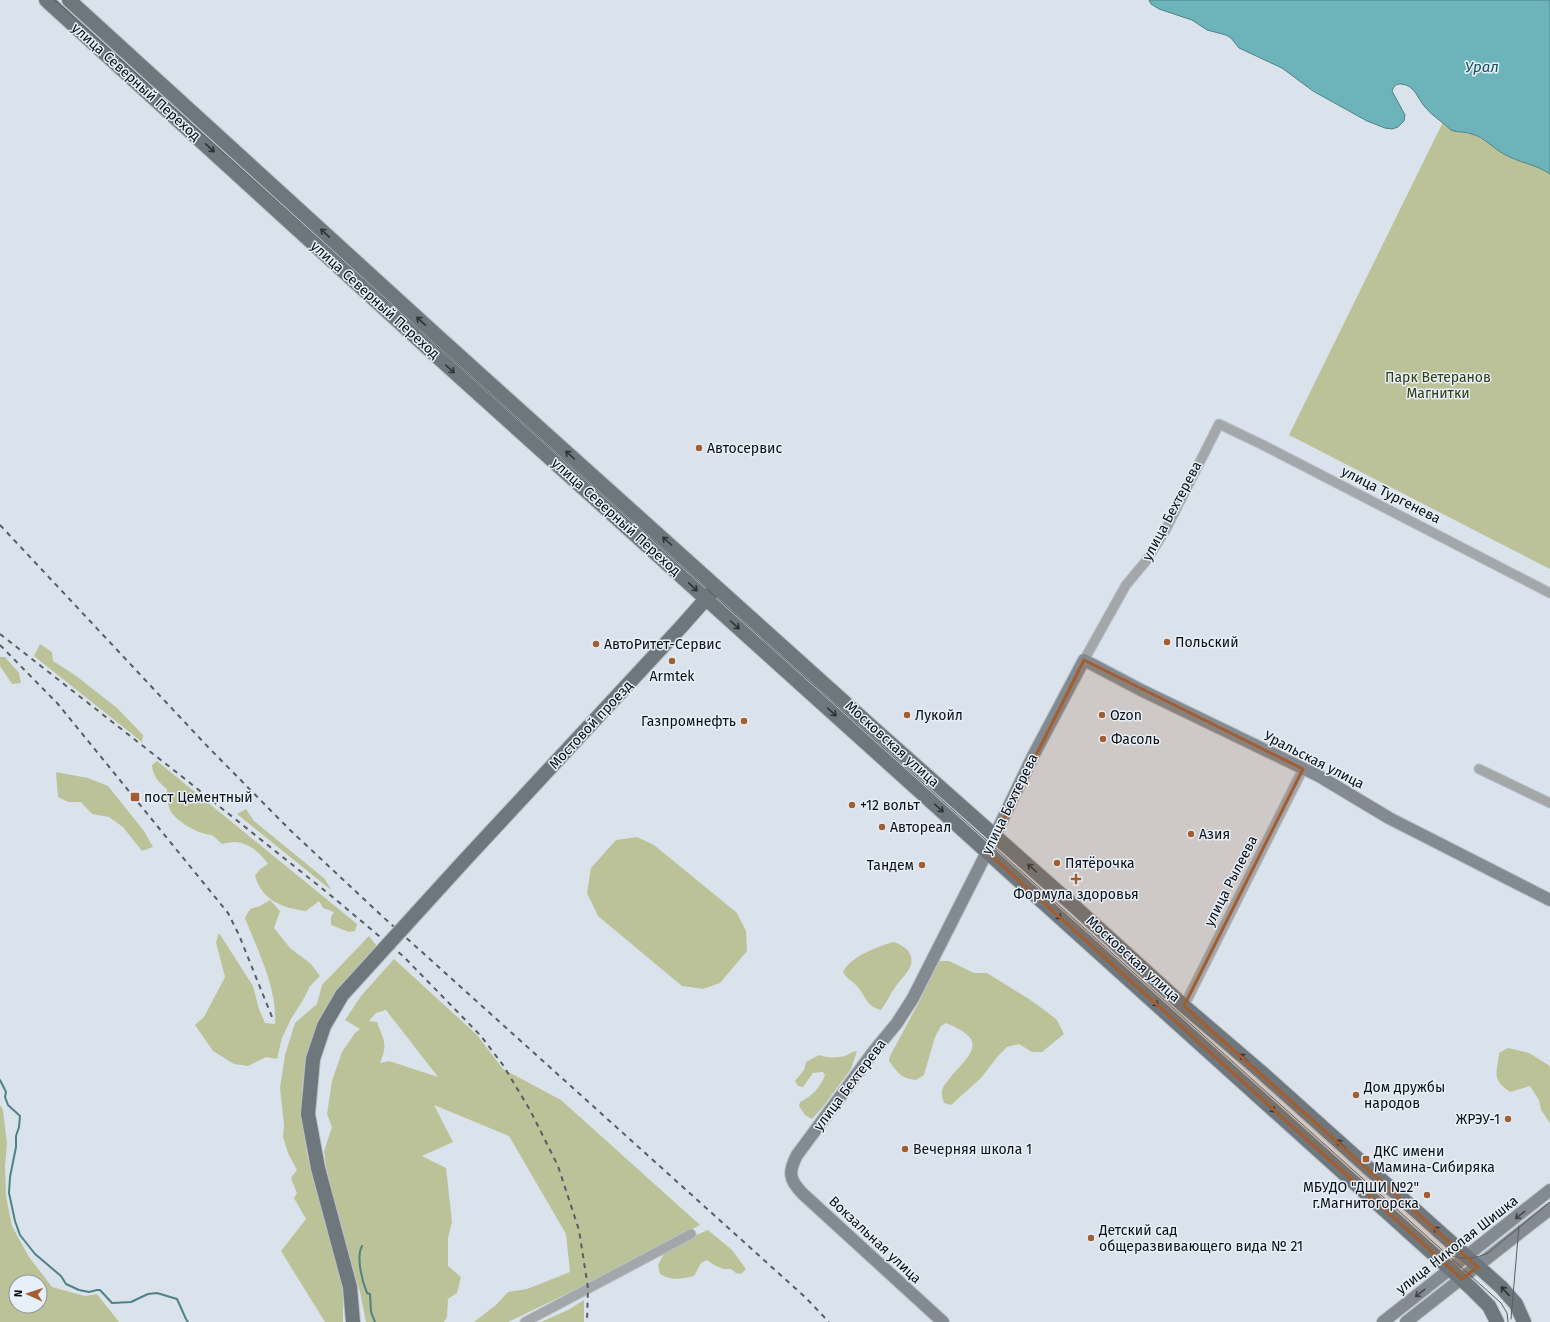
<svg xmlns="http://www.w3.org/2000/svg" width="1550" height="1322" viewBox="0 0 1550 1322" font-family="'Fira Sans',sans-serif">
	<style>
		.green { fill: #bbc298; fill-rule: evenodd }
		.water { fill: #6cb4ba; stroke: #4f8287 }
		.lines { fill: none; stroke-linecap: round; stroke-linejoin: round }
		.stream { stroke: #4f8287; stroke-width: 2 }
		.street-casing { stroke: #b9c1c9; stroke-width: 11 }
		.secondary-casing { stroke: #b9c1c9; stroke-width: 14 }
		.primary-casing { stroke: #b9c1c9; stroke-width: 16 }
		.street { stroke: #a3a7aa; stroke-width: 9 }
		.secondary { stroke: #848b90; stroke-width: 12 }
		.primary { stroke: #6e777c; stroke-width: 14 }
		.tram { stroke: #585d62; stroke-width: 1 }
		.rail { stroke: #585d62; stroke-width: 2; stroke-dasharray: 5 5; stroke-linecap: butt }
		.primary-bridge-casing { stroke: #b9c1c9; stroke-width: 16; stroke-linecap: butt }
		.primary-bridge { stroke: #6e777c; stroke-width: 14 }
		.oneway { stroke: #2e3336 }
		.oneway2 { stroke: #41464a }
		.marked { fill: #a25d30; fill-opacity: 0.2; stroke: #a25d30; stroke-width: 3; stroke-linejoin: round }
		.poi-dot { fill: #a25d30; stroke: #e7f0f9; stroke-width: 1.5 }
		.labels { text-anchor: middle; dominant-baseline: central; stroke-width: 3; stroke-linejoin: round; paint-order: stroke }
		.street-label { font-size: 14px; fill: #0b0e11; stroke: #e7f0f9 }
		.park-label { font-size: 14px; fill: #33380e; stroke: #e7f0f9 }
		.poi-label { font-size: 14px; fill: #0b0e11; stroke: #e7f0f9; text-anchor: start }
		.water-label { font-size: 15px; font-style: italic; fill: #0e4f54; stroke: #e7f0f9 }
	</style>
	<rect width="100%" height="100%" fill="#dae3ec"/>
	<!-- green -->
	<g class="green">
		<polygon points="1443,122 1451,130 1472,134 1489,143 1502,153 1513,159 1536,166 1550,174 1550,569 1289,435"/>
		<polygon points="40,644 52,652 53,661 75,675 117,708 143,735 142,742 34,656"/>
		<polygon points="0,657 5,657 19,673 21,683 12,684 0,666"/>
		<path d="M157 761 357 924 355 931 349 932 331 925V917L334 912 323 908 319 901 306 911C282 908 262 900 255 876L260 869 268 864C262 854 248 842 235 842 230 842 226 843 222 844L212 835C199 834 177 823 170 810 167 803 167 796 167 789 158 782 153 776 152 765Z"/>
		<polygon points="56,772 88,778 108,786 144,831 153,847 142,851 123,827 109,817 92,814 81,802 68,802 58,797"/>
		<polygon points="246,809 254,821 325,879 331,890 237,814"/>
		<polygon points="637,837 654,845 737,913 746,931 747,951 720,983 703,989 682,986 598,916 587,893 591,868 616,840"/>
		<path d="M270 900 280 911 274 928 290 948 311 964 320 976 310 986 303 1000 291 1019 282 1038 277 1059 266 1057 248 1066 234 1064 213 1051 195 1025 204 1017 225 977 216 942 219 933 253 986 259 1009 265 1023 275 1024C278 990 257 949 245 918L250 909 260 906Z"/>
		<polygon points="369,936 379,949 307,1058 302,1088 302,1107 307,1154 340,1273 343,1296 343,1322 325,1322 281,1251 306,1219 294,1198 297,1193 291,1178 297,1170 288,1153 283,1137 284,1125 280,1088 285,1055 295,1023 317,1004 322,985"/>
		<path d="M894 942C900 944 905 947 909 952 917 966 904 975 896 986 890 994 887 1002 881 1010 866 1007 865 994 856 985 851 980 846 978 843 972 850 957 878 946 894 942Z"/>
		<path d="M394 959 477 1035 503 1069 561 1100 700 1225 583 1286 508 1322H474L496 1305 508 1292 527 1289 570 1272 566 1234 509 1136 434 1105 453 1142 422 1156 446 1168 452 1222 448 1238V1266L461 1277 457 1293 448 1299 447 1317 444 1322H366L360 1292 339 1225 326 1166 324 1151 332 1127 327 1114 332 1081 342 1052 355 1033 360 1029 345 1020 361 996ZM386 1010 438 1077 389 1061 380 1063C388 1044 384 1041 377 1022L369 1021 376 1013Z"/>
		<path d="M938 961H949L974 973H987L1029 999 1047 1012 1057 1020 1064 1034 1042 1052H1032L1019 1044 1007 1047 998 1056 981 1078 951 1105 944 1103C943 1099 941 1094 942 1091 943 1085 949 1080 952 1075 977 1049 984 1039 946 1023L941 1026 935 1037 924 1075 916 1080C900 1078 898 1073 889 1061L890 1056 920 1000Z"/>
		<path d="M1508 1048 1529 1053 1550 1066V1123L1541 1110 1539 1100 1530 1086 1510 1092C1491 1078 1497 1075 1499 1053Z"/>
		<path d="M857 1051 851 1069 822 1108 812 1119 805 1115 799 1106 800 1102C812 1096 820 1088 825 1075L823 1072 813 1073 803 1087 798 1086 795 1081 804 1070 806 1062 819 1055C826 1058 837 1058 845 1056 849 1054 851 1052 857 1051Z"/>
		<path d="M0 1105 3 1110 7 1144 5 1166 6 1196 12 1226 29 1257 52 1287 85 1296 97 1294 119 1322H0ZM16 1282H40V1306H16Z"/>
		<path d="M708 1230 732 1250 746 1269 741 1274 736 1273 731 1269H723L714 1265 707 1260 701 1263 694 1276C681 1279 672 1281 660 1274L658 1265 665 1252 689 1238Z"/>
		<polygon points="584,1300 584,1322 541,1322 568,1310"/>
	</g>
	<!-- water -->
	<path class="water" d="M1149 0H1550V174C1536 164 1519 163 1504 154 1493 148 1485 138 1472 134 1465 131 1458 133 1451 130 1443 122 1432 116 1425 107 1417 98 1415 85 1401 84 1396 84 1394 86 1392 91L1405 115 1404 121 1398 127 1392 129 1385 128 1367 121 1313 91 1282 68 1239 48 1231 38 1226 35 1207 30 1192 20 1159 9 1151 4Z"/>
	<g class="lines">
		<!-- stream -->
		<g class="stream">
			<polyline points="0,1080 6,1092 5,1097 8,1105 20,1116 19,1127 16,1136 16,1147 10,1177 9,1193 15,1221 20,1235 35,1254 61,1276 66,1284 79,1290 89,1292 97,1290 100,1290 112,1303 131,1302 148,1294 157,1293 177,1299 186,1319 188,1322"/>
			<path d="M362 1246C356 1257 362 1281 367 1293L370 1294 371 1312 375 1322"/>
		</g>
		<defs>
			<g id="street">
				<polyline points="1084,660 1126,585 1146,561 1166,529 1219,424 1263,445 1550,593"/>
				<polyline points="1479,769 1550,803"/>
				<polyline points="1184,1006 1303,769"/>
				<polyline points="525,1322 691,1234"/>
			</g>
			<g id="secondary">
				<polyline points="995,835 1033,756 1084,660 1141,690 1319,776 1389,818 1550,900"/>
				<path d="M943 1322 803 1194C789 1180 788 1172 797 1155L874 1051 897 1023 913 998 987 852"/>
				<polyline points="1383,1322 1550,1190"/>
				<polyline points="1406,1322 1550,1209"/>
			</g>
			<g id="primary">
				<polyline points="46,0 432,352 1471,1288 1489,1306 1497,1322"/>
				<polyline points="69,0 444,342 871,726 1074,906 1184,1006 1260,1071 1501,1287 1516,1304 1524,1322"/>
				<polyline points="463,862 681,627 712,592"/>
				<polyline points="342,995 324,1026 313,1059 308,1114 318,1168 350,1287 353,1322"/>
			</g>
		</defs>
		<!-- street casing -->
		<use href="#street" class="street-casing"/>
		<!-- secondary casing -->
		<use href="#secondary" class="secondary-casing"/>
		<!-- primary casing -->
		<use href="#primary" class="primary-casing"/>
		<!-- street -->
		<use href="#street" class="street"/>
		<!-- secondary -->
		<use href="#secondary" class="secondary"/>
		<!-- primary -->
		<use href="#primary" class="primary"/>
		<!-- tram -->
		<g class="tram">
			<polyline points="55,0 438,347 1501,1303 1507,1313 1508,1322"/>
			<path d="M1450 1255C1463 1260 1475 1259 1488 1253L1550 1202"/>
			<polyline points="1511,1319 1519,1226"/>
		</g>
		<!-- rail -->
		<g class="rail">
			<polyline points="0,525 208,747 290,830 382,916 805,1297 829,1322"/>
			<polyline points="0,634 180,775 329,894 403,956 481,1036 503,1065 530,1110 558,1166 579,1230 588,1288 587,1322"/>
			<polyline points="0,645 58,704 228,913 239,935 272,1017"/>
		</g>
		<defs>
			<polyline id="primary-bridge" points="342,995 463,862"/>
		</defs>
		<!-- primary-bridge casing -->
		<use href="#primary-bridge" class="primary-bridge-casing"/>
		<!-- primary-bridge -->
		<use href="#primary-bridge" class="primary-bridge"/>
	</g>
	<!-- one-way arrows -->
	<defs><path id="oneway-shaft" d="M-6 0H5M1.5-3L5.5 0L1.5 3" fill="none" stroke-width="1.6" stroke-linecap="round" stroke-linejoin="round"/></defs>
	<g class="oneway">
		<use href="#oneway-shaft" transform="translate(210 148) rotate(43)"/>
		<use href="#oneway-shaft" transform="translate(325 233) rotate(-137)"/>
		<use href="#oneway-shaft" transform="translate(421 321) rotate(-137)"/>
		<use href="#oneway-shaft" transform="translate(450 369) rotate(42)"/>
		<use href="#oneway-shaft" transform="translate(570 455) rotate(-138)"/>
		<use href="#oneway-shaft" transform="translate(667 541) rotate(-138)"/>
		<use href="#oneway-shaft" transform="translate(693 587) rotate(43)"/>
		<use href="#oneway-shaft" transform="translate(735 625) rotate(42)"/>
		<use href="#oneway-shaft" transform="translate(832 712) rotate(42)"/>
		<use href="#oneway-shaft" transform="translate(939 808) rotate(42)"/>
		<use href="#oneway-shaft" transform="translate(1032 868) rotate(-138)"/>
		<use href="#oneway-shaft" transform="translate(1057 915) rotate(42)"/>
		<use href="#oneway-shaft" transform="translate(1154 1002) rotate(42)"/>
		<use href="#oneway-shaft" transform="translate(1244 1058) rotate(-139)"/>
		<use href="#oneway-shaft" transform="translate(1271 1108) rotate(42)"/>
		<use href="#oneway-shaft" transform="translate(1341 1144) rotate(-138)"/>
		<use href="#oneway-shaft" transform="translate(1438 1231) rotate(-138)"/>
		<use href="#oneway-shaft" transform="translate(1505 1291) rotate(-133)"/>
	</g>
	<g class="oneway2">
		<use href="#oneway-shaft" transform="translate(1520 1215) rotate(142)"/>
		<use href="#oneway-shaft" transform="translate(1420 1293) rotate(142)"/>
	</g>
	<!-- marked area -->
	<path class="marked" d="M1084 660 1303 769 1184 1006 1478 1267 1462 1279 987 852Z"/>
	<!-- markers -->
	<g class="poi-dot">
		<circle cx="699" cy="448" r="4"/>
		<circle cx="1167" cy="642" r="4"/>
		<circle cx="596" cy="644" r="4"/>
		<circle cx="672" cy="661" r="4"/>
		<circle cx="907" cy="715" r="4"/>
		<circle cx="1102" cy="715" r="4"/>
		<circle cx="744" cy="721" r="4"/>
		<circle cx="1103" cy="739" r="4"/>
		<rect x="130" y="792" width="10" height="10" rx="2"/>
		<circle cx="852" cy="805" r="4"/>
		<circle cx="882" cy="827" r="4"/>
		<circle cx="1191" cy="834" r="4"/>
		<circle cx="1057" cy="863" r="4"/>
		<circle cx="922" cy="865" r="4"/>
		<path d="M1074 873h4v4h4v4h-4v4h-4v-4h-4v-4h4z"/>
		<circle cx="1356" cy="1095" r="4"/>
		<circle cx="1508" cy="1119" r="4"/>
		<circle cx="905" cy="1149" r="4"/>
		<rect x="1362" y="1155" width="8" height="8" rx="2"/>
		<circle cx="1427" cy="1195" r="4"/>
		<circle cx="1091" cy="1238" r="4"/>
	</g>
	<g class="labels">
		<!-- street labels -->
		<g class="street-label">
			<text transform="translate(136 82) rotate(42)">улица Северный Переход</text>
			<text transform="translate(375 300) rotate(42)">улица Северный Переход</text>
			<text transform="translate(1391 495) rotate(27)">улица Тургенева</text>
			<text transform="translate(1172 511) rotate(-62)">улица Бехтерева</text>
			<text transform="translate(616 517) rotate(42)">улица Северный Переход</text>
			<text transform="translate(591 725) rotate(-47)">Мостовой проезд</text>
			<text transform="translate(892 744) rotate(42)">Московская улица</text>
			<text transform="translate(1314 760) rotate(27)">Уральская улица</text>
			<text transform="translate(1010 804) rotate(-64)">улица Бехтерева</text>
			<text transform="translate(1231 881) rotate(-63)">улица Рылеева</text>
			<text transform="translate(1133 959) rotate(42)">Московская улица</text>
			<text transform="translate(850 1085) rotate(-53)">улица Бехтерева</text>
			<text transform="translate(875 1240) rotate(43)">Вокзальная улица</text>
			<text transform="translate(1457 1245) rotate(-38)">улица Николая Шишка</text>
		</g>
		<!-- park labels -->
		<g class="park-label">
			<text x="1438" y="377">Парк Ветеранов<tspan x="1438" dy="16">Магнитки</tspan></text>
		</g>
		<!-- poi labels -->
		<g class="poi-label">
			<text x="707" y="448">Автосервис</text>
			<text x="1175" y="642">Польский</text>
			<text x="604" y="644">АвтоРитет-Сервис</text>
			<text x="672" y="676" text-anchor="middle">Armtek</text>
			<text x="915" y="715">Лукойл</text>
			<text x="1110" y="715">Ozon</text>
			<text x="736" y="721" text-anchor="end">Газпромнефть</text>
			<text x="1111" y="739">Фасоль</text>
			<text x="144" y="797">пост Цементный</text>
			<text x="860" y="805">+12 вольт</text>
			<text x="890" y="827">Автореал</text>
			<text x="1199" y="834">Азия</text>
			<text x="1065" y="863">Пятёрочка</text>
			<text x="914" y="865" text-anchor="end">Тандем</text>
			<text x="1076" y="894" text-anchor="middle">Формула здоровья</text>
			<text x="1364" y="1087">Дом дружбы<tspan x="1364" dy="16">народов</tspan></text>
			<text x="1500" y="1119" text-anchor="end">ЖРЭУ-1</text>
			<text x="913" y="1149">Вечерняя школа 1</text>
			<text x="1374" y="1151">ДКС имени<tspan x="1374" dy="16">Мамина-Сибиряка</tspan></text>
			<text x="1419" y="1187" text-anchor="end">МБУДО "ДШИ №2"<tspan x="1419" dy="16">г.Магнитогорска</tspan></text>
			<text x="1099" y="1230">Детский сад<tspan x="1099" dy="16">общеразвивающего вида № 21</tspan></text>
		</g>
		<!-- water labels -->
		<g class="water-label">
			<text x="1482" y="67">Урал</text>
		</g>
	</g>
	<!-- north arrow -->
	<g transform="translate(28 1294) rotate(273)"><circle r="19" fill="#e7f0f9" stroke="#8f969c"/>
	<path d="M0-3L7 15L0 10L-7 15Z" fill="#a25d30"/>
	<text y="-6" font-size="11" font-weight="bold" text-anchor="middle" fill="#0b0e11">N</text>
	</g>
</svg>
